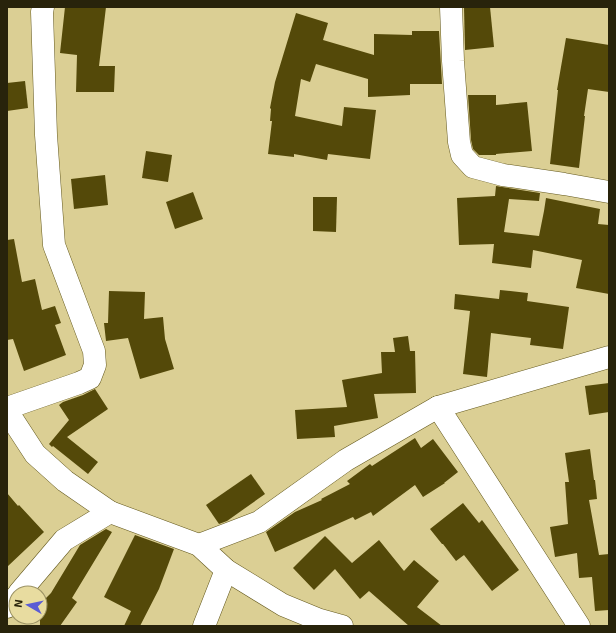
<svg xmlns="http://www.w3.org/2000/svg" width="616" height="633" viewBox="0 0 616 633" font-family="'Exo 2',sans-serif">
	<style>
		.building { fill: #544909 }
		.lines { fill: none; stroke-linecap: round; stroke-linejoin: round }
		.minor-casing { stroke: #64591e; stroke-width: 23 }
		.minor { stroke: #fff; stroke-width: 22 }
	</style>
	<rect width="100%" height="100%" fill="#dbcf94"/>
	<!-- building -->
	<g class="building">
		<polygon points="65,7 106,7 99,66 115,66 114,92 76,92 77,55 60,53"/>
		<polygon points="464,7 490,7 494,47 465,50"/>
		<polygon points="296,13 328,23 323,40 374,55 374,34 412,35 412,31 439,31 442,84 410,84 410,95 368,97 368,79 316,64 310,82 301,79 295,116 342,126 344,107 376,110 370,159 328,154 327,160 294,154 294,157 268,154 272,121 270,121 271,109 270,108 275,82"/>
		<polygon points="566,38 609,45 609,92 588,89 584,116 585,116 579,168 550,164 558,90 557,90"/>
		<polygon points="25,81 28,108 7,111 7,83"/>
		<polygon points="468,95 496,95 496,105 527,102 532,151 496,154 496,155 479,155 473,149 471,140"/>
		<polygon points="146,151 172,155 168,182 142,178"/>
		<polygon points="105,175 108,205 74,209 71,179"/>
		<polygon points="496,186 540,193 539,201 509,199 504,232 539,236 544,211 546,198 600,209 598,224 609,225 609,294 576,288 582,260 533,250 531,268 492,263 494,244 459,245 457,198 495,196"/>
		<polygon points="193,192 203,219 175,229 166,202"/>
		<polygon points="313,197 337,197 336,232 313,231"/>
		<polygon points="14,239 22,282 35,279 42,310 55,306 61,323 55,325 66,355 24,371 13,339 7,340 7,240"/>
		<polygon points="500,290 528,293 527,301 569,307 563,349 530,345 531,338 491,333 487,377 463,374 470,311 454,309 455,294 499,299"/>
		<polygon points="109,291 145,292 144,319 163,317 165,339 174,369 140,379 128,338 106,341 104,323 108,323"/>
		<polygon points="408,336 410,351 415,351 416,393 374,394 378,418 334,426 335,437 297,439 295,410 347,407 342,380 382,373 381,352 395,352 393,338"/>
		<polygon points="609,383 609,412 589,415 585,386"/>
		<polygon points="95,389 108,409 67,437 98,462 88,474 53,446 52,447 49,444 69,420 59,405 63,402 83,395"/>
		<polygon points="415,438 421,448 433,439 458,472 444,483 445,483 423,497 415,485 373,516 371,512 355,520 353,517 275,552 266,532 295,512 322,500 321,499 350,484 347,481 370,464 372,466"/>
		<polygon points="590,449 594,480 595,480 597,499 589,500 599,555 609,554 609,610 595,611 592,577 579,578 577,553 555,557 550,527 568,524 565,482 569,482 565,453"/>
		<polygon points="251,474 265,494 227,521 219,524 206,505"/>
		<polygon points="7,493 18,506 19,505 44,532 7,567"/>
		<polygon points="463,503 479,523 482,520 519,570 492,591 464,555 456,561 443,544 442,544 430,529"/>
		<polygon points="106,529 112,532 72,598 77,602 60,626 40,626 40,604 51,593 80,545"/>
		<polygon points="135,535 174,549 159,589 140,626 124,626 131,611 104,597"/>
		<polygon points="325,536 352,563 379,540 404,571 414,560 439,581 417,607 442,626 409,626 369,591 360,599 335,569 314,590 293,568"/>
	</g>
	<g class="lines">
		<defs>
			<g id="minor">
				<polyline points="451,7 453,61 459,142 462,155 473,167 503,175 564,184 609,192"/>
				<polyline points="438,407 579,626"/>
				<polyline points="7,408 79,383 90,378 95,365 94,351 54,245 46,135 42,12 43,7"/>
				<polyline points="7,411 35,454 65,481 110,512 199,545 226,570 283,605 317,619 342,626"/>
				<polyline points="199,545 259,522 346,460 438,407 609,357"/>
				<polyline points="19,593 64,540 110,512"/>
				<polyline points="7,607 16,597"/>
				<polyline points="204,626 226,570"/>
			</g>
		</defs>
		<!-- minor casing -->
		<use href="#minor" class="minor-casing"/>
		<!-- minor -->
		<use href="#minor" class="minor"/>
	</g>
	<!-- border -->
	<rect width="616" height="633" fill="none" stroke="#28230b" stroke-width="16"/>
	<!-- north arrow -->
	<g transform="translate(28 605) rotate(279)"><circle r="19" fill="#e8dca0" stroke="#9b9264"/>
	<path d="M0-3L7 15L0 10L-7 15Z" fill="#5b5cd4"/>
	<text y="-6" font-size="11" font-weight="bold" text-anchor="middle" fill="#28230b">N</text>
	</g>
</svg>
